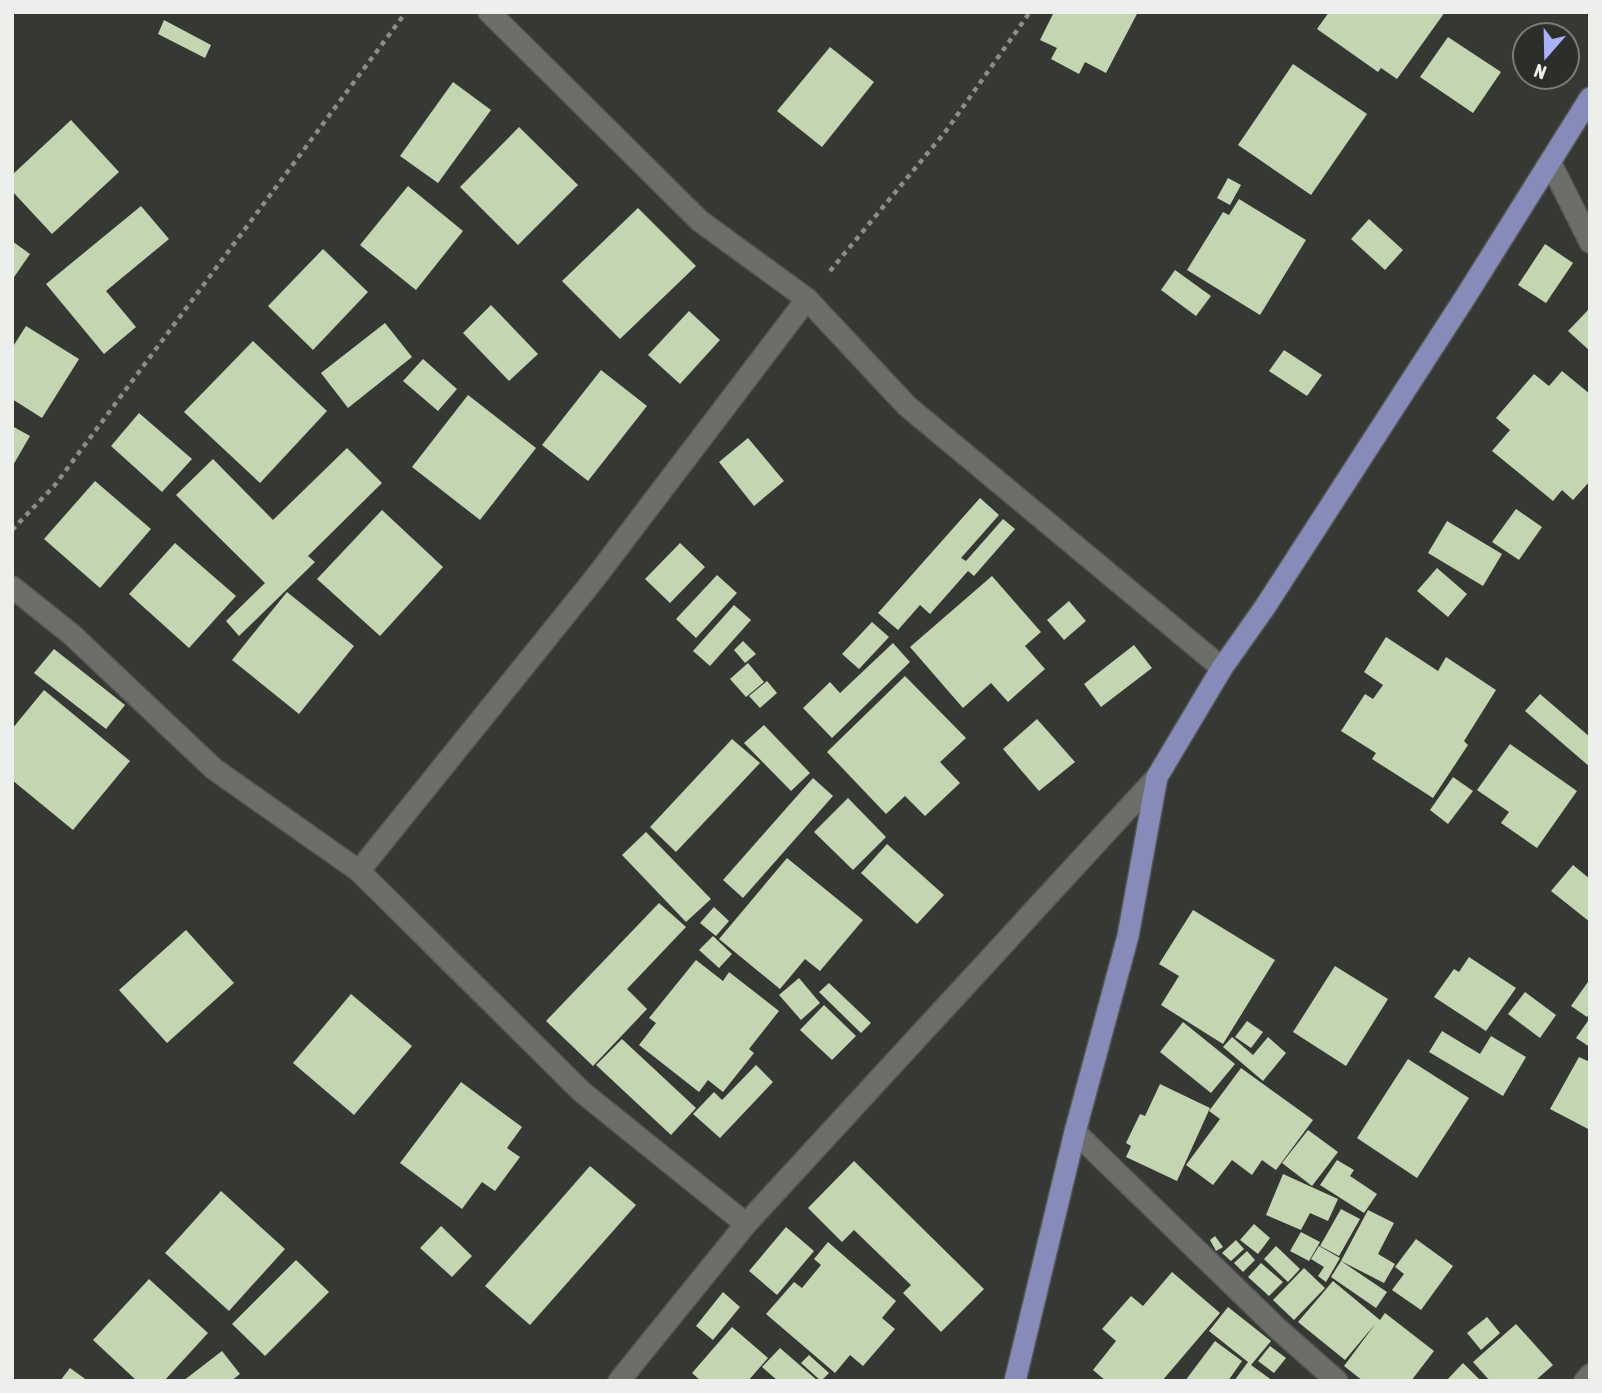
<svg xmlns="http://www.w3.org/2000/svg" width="1602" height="1393" viewBox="0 0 1602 1393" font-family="'Asap Condensed',sans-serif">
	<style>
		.building { fill: #c4d5b1 }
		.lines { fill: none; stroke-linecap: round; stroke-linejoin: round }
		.minor-casing { stroke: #545652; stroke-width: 24 }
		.major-casing { stroke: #545652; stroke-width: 24 }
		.path { stroke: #8b8d8a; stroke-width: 4.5; stroke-dasharray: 5 5; stroke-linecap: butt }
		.minor { stroke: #6c6e69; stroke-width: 21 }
		.major { stroke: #868bb9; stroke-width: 21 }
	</style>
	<rect width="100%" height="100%" fill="#363834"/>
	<!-- building -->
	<g class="building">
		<polygon points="1054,12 1138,12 1106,73 1085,62 1079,74 1051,59 1057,48 1040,40"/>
		<polygon points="1329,12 1445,12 1397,79 1381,68 1378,72 1317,29"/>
		<polygon points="164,20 211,45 205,58 158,34"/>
		<polygon points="1448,37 1501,72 1473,113 1420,77"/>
		<polygon points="830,47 874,82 822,147 777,111"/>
		<polygon points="1293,64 1367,114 1311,195 1238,145"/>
		<polygon points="453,82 491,110 438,183 400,156"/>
		<polygon points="71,120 119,172 52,234 12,191 12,175"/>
		<polygon points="519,127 578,185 518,245 460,187"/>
		<polygon points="1228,178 1241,185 1230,205 1217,198"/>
		<polygon points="408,186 463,231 416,290 360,245"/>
		<polygon points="1239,199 1306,240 1260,315 1187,270 1223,212 1229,215"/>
		<polygon points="141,206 169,239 106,291 136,327 104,354 46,284"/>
		<polygon points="638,208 696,266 620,339 562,281"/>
		<polygon points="1369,219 1403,250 1385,270 1351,239"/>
		<polygon points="12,241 30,254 12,280"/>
		<polygon points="1545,244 1573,263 1546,303 1518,285"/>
		<polygon points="323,249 368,292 313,350 268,306"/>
		<polygon points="1175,270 1211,296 1196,316 1161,290"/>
		<polygon points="491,305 538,354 509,381 463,333"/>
		<polygon points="1590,308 1590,351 1568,331"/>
		<polygon points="689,311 720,340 680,384 648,355"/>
		<polygon points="385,323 412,357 348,408 321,373"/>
		<polygon points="26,326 79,359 42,418 12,399 12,348"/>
		<polygon points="253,341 327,411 260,483 184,412"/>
		<polygon points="1284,350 1322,375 1307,396 1269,371"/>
		<polygon points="423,359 457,389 438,411 403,381"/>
		<polygon points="601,370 647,406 588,481 542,445"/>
		<polygon points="1562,371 1590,394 1590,481 1573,500 1562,490 1553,501 1492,451 1510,430 1496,418 1534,374 1549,386"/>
		<polygon points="468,395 536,448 480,520 412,467"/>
		<polygon points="139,413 192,459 162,492 111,446"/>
		<polygon points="12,426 30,436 12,467"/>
		<polygon points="748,438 784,481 754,506 719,462"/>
		<polygon points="347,448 382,483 308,556 315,562 239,636 226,621 265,583 176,495 213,459 273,520"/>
		<polygon points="95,481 151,529 100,588 44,539"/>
		<polygon points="980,498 999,515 961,558 966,561 1003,519 1015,529 974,576 968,571 930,614 920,605 898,630 878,613"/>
		<polygon points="1516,509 1542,527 1519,560 1492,542"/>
		<polygon points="382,510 443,567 380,636 317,579"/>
		<polygon points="1447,521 1502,554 1483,586 1428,553"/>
		<polygon points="175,543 236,596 189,648 129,594"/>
		<polygon points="680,543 705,567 670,603 645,579"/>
		<polygon points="1437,568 1467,594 1448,617 1417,591"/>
		<polygon points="717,575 737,593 696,638 676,619"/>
		<polygon points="992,576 1041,632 1025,646 1045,669 1008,702 991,683 963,708 910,647"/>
		<polygon points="287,592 354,646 299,714 232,660"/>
		<polygon points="1069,601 1086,621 1064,640 1047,620"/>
		<polygon points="734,605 751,620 710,666 693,651"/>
		<polygon points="872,622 889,637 859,669 842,654"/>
		<polygon points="1386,637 1438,671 1446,657 1496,690 1464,741 1468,745 1433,798 1372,759 1376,753 1341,731 1365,694 1373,699 1383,685 1364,672"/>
		<polygon points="743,641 756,654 745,663 734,650"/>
		<polygon points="893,643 910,662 832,738 803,708 830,682 840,693"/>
		<polygon points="1134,645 1152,668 1101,707 1084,684"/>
		<polygon points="54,649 125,705 106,729 34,673"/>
		<polygon points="748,663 764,682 746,697 730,679"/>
		<polygon points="905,676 966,738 940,762 960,783 925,816 905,796 886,814 827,752"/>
		<polygon points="767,681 777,693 760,708 749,696"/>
		<polygon points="44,690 130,761 73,830 12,780 12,729"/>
		<polygon points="1540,694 1590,737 1590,767 1525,711"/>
		<polygon points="1037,719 1075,762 1039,791 1003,749"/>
		<polygon points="764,725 810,773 791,791 744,743"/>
		<polygon points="732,739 760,763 676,852 650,827"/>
		<polygon points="1510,744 1577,791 1537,848 1501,823 1509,812 1477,790"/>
		<polygon points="1453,777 1473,791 1448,824 1430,810"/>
		<polygon points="813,778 833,796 743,898 723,880"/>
		<polygon points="848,798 886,837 853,870 814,832"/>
		<polygon points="646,832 711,899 686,922 622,855"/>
		<polygon points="887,844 944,895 917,924 861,873"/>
		<polygon points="787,858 863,920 820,971 805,959 780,989 719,939"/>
		<polygon points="1573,865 1590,879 1590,922 1551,891"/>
		<polygon points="659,903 686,927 627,989 647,1009 593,1066 546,1021"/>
		<polygon points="714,907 729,921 716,936 700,923"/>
		<polygon points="1193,910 1275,960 1223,1044 1161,1005 1179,976 1159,964"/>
		<polygon points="186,930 234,983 167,1043 119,990"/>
		<polygon points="713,936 732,954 719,968 699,950"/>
		<polygon points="1469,957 1516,988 1486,1031 1434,997 1454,969 1459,972"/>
		<polygon points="696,960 723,981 729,972 779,1011 749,1049 754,1053 723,1092 708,1080 699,1092 639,1045 656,1023 649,1018"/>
		<polygon points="1335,966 1388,999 1346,1066 1293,1032"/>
		<polygon points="799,978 820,1003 801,1020 779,995"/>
		<polygon points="1590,979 1590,1012 1587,1017 1571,1006"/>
		<polygon points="829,983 871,1023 861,1033 819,992"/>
		<polygon points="1525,992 1556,1015 1540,1038 1508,1014"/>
		<polygon points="351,994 412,1046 354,1115 293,1063"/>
		<polygon points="824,1005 856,1036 832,1060 800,1030"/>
		<polygon points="1590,1018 1590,1047 1576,1038"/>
		<polygon points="1247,1021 1263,1032 1251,1048 1235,1037"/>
		<polygon points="1183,1022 1235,1064 1211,1093 1160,1052"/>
		<polygon points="1442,1031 1480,1054 1491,1036 1526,1057 1503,1096 1429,1052"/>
		<polygon points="1232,1037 1253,1055 1268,1037 1286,1053 1263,1081 1223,1047"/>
		<polygon points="622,1039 696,1108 671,1135 596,1065"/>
		<polygon points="1579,1057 1590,1062 1590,1130 1550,1109"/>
		<polygon points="1408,1059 1469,1098 1417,1178 1357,1138"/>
		<polygon points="756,1065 773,1082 720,1138 693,1114 714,1092 722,1100"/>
		<polygon points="1241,1068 1313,1120 1276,1170 1262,1160 1252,1175 1232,1160 1213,1185 1186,1165 1220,1119 1209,1111"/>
		<polygon points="461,1082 522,1127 507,1148 520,1157 495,1191 482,1182 462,1209 400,1163"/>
		<polygon points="1160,1084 1210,1108 1177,1181 1126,1157 1131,1146 1126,1143 1140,1114 1145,1116"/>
		<polygon points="1308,1130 1338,1152 1312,1186 1282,1163"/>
		<polygon points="1337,1160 1354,1170 1350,1176 1377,1194 1364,1213 1320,1185"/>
		<polygon points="854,1161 984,1289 941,1332 903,1293 911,1285 854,1230 842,1242 808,1208"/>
		<polygon points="590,1166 636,1205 530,1325 485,1286"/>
		<polygon points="1283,1174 1338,1199 1328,1221 1310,1213 1301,1230 1266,1215"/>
		<polygon points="221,1191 285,1249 229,1311 165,1253"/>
		<polygon points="1341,1209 1360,1219 1339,1256 1320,1246"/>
		<polygon points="1368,1210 1394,1223 1378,1254 1395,1264 1384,1283 1341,1261"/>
		<polygon points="1254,1224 1270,1238 1258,1254 1240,1240"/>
		<polygon points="441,1226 472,1256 452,1277 420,1248"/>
		<polygon points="786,1227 814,1251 777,1295 749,1271"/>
		<polygon points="1301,1232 1320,1242 1309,1261 1290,1251"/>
		<polygon points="1215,1236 1223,1247 1216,1251 1210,1240"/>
		<polygon points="1416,1239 1453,1266 1421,1310 1392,1290 1404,1274 1395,1267"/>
		<polygon points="1236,1240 1244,1249 1231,1261 1222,1253"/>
		<polygon points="828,1242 896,1301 882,1318 895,1329 863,1366 850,1355 835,1373 766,1314 794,1282 802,1288 821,1265 814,1259"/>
		<polygon points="1276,1246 1300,1269 1288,1282 1264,1259"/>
		<polygon points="1319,1246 1340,1258 1326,1282 1318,1276 1324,1267 1311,1259"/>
		<polygon points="1247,1251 1255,1260 1243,1272 1234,1263"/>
		<polygon points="296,1260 329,1292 265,1356 232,1324"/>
		<polygon points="1341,1261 1387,1292 1376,1308 1331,1277"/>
		<polygon points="1261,1263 1283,1282 1269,1296 1248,1277"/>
		<polygon points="1304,1268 1325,1288 1294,1320 1273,1300"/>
		<polygon points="1172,1272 1220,1313 1162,1381 1106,1381 1093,1370 1116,1341 1102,1329 1131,1296 1143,1306"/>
		<polygon points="149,1279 208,1333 164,1381 137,1381 93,1340"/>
		<polygon points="1333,1281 1380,1320 1385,1313 1434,1351 1411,1381 1363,1381 1344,1366 1376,1323 1345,1360 1298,1322"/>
		<polygon points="723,1292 740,1307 713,1340 696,1326"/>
		<polygon points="1228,1307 1271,1341 1251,1365 1273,1381 1234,1381 1248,1362 1209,1331"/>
		<polygon points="1487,1317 1500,1333 1481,1350 1467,1333"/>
		<polygon points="1516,1324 1553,1365 1535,1381 1490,1381 1473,1362"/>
		<polygon points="732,1327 768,1358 748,1381 701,1381 692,1373"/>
		<polygon points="1215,1341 1242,1361 1228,1381 1185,1381"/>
		<polygon points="1270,1346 1286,1358 1274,1373 1258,1361"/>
		<polygon points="780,1348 818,1381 778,1381 762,1367"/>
		<polygon points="222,1351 240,1374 231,1381 183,1381"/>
		<polygon points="809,1355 829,1373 821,1381 801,1363"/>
		<polygon points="1463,1363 1479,1379 1477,1381 1446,1381"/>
		<polygon points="70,1368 88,1381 60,1381"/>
	</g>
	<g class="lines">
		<defs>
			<g id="minor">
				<polyline points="489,12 700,221 807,299 907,406 1222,668"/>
				<polyline points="1550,162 1590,242"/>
				<polyline points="12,587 71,634 214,769 359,871 582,1092 746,1224"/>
				<polyline points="359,871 595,578 807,299"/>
				<polyline points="1075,1132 1277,1328 1337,1381"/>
				<polyline points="619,1381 746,1224 1157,777"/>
				<polyline points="1585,1381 1590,1375"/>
			</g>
			<polyline id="major" points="1015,1381 1075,1132 1128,936 1157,777 1222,668 1265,607 1466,296 1590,98"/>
		</defs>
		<!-- minor casing -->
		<use href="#minor" class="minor-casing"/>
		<!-- major casing -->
		<use href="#major" class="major-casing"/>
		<!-- path -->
		<g class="path">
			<polyline points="830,271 946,131 1030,12"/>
			<polyline points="12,530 55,485 406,12"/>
		</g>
		<!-- minor -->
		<use href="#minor" class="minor"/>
		<!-- major -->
		<use href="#major" class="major"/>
	</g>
	<!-- border -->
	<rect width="1602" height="1393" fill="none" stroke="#edefec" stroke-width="28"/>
	<!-- north arrow -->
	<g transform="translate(1546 56) rotate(200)"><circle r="33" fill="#2c2e2a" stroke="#797b78" stroke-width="2"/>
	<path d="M0-5L12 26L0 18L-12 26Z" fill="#a9b0fc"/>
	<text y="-10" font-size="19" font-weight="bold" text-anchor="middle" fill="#edefec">N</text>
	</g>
</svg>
